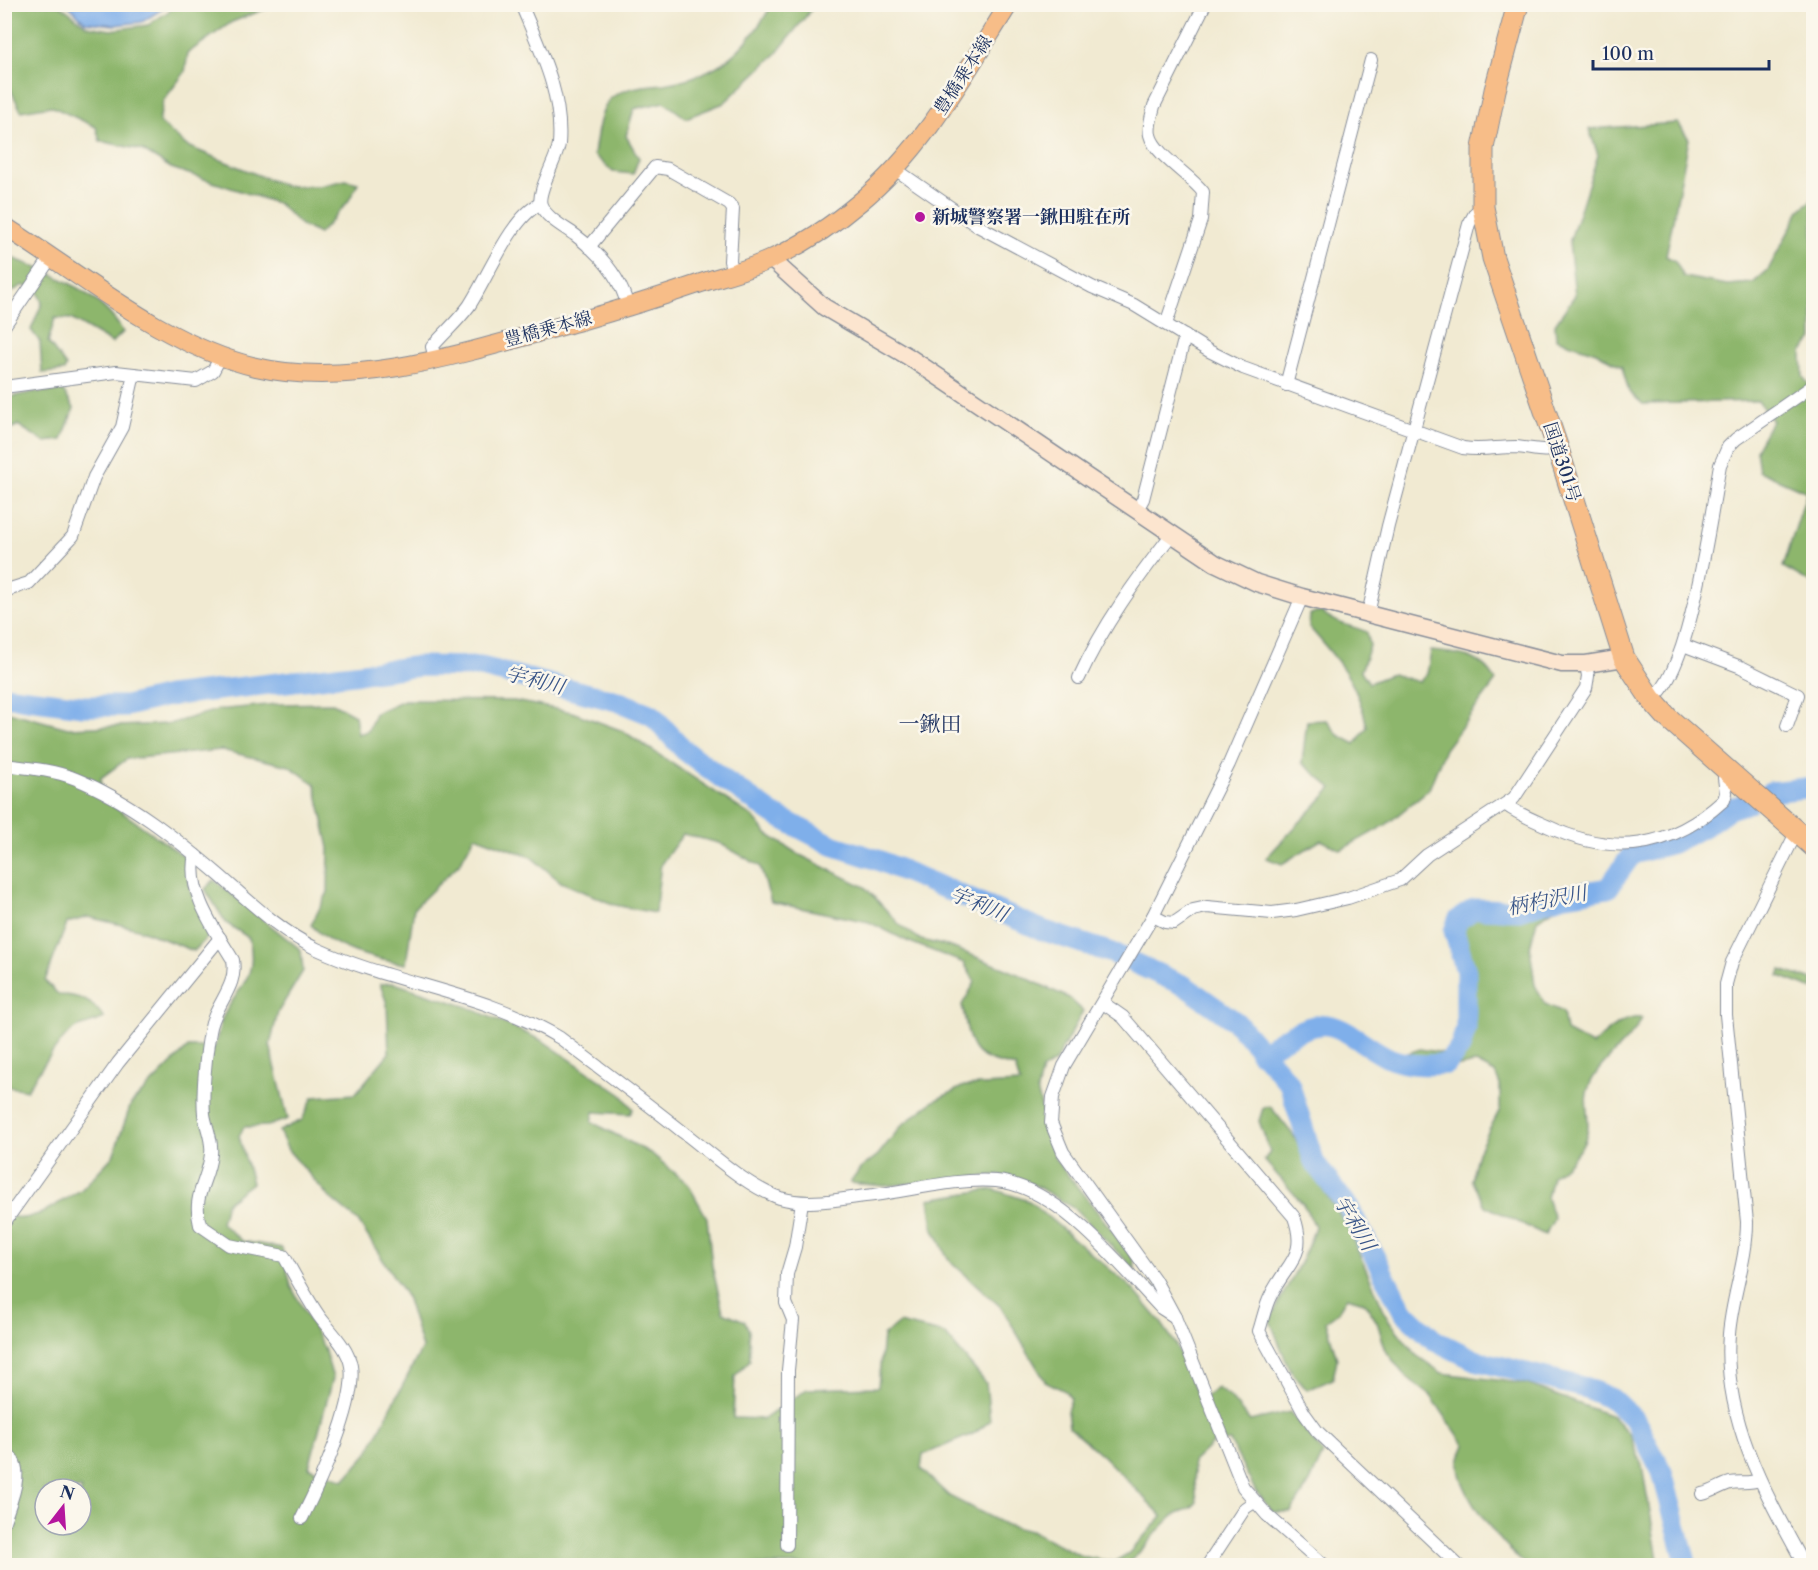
<svg xmlns="http://www.w3.org/2000/svg" width="1818" height="1570" viewBox="0 0 1818 1570" font-family="'Libre Caslon Text','Noto Serif JP',serif">
	<style>
		.forest { fill: #8db66c; stroke: #547265; stroke-width: 1.5; fill-rule: evenodd }
		.water { fill: #7fafea; stroke: #4d6fa4; stroke-width: 1.5 }
		.lines { fill: none; stroke-linecap: round; stroke-linejoin: round }
		.river { stroke: #7fafea; stroke-width: 21 }
		.street-casing { stroke: #868c98; stroke-width: 14 }
		.secondary-casing { stroke: #868c98; stroke-width: 19 }
		.primary-casing { stroke: #868c98; stroke-width: 20 }
		.highway-casing { stroke: #868c98; stroke-width: 23 }
		.street { stroke: #fff; stroke-width: 12 }
		.secondary { stroke: #fce5cf; stroke-width: 16 }
		.primary { stroke: #f7bd88; stroke-width: 18 }
		.highway { stroke: #f7bd88; stroke-width: 21 }
		.poi-dot { fill: #b5179e; stroke: #fbf7ec; stroke-width: 2 }
		.labels { text-anchor: middle; dominant-baseline: central; stroke-width: 5; stroke-linejoin: round; paint-order: stroke }
		.street-label { font-size: 18px; fill: #1b2f5e; stroke: #fbf7ec }
		.poi-label { font-size: 18px; font-weight: bold; fill: #1b2f5e; stroke: #fbf7ec; text-anchor: start }
		.water-label { font-size: 20px; font-style: italic; fill: #395588; stroke: #fbf7ec }
		.quarter-label { font-size: 21px; fill: #1b2f5e; stroke: #fbf7ec }
	</style>
	<rect width="100%" height="100%" fill="#fbf7ec"/>
	<filter id="ink" filterUnits="userSpaceOnUse"><feTurbulence type="fractalNoise" baseFrequency=".0167" numOctaves="2"/><feDisplacementMap in="SourceGraphic" scale="12" xChannelSelector="R" yChannelSelector="G"/><feConvolveMatrix kernelMatrix="1 2 1 2 8 2 1 2 1" color-interpolation-filters="sRGB"/></filter>
	<filter id="wash" filterUnits="userSpaceOnUse"><feTurbulence type="fractalNoise" baseFrequency=".008" numOctaves="4" result="noise"/><feDisplacementMap in="SourceGraphic" scale="24" xChannelSelector="R" yChannelSelector="G"/><feGaussianBlur stdDeviation="1.35" result="paint"/><feColorMatrix in="noise" values="0 0 0 0 0 0 0 0 0 0 0 0 0 0 0 0 0 1.4 0 .05"/><feComposite in="paint" operator="in"/></filter>
	<g filter="url(#wash)">
		<rect width="100%" height="100%" fill="#f1ead2"/>
		<!-- forest -->
		<g class="forest">
			<polygon points="5,4 60,5 87,26 111,30 148,25 178,5 276,5 232,22 188,53 185,72 163,101 159,122 187,146 285,186 319,186 346,180 358,183 348,202 319,234 301,225 279,204 171,168 142,150 100,141 96,127 51,106 21,111 5,78"/>
			<path d="M772 5H815L776 54 724 103 686 118 664 102 634 109 626 136 639 158 633 174 613 172 594 155C596 140 600 107 611 98 626 86 646 86 664 84 719 75 745 51 772 5Z"/>
			<polygon points="1678,123 1689,139 1666,256 1675,261 1684,277 1727,285 1753,283 1768,270 1800,210 1813,199 1813,339 1802,352 1803,377 1814,391 1813,584 1783,567 1807,492 1759,471 1756,450 1772,421 1758,401 1643,404 1629,392 1622,367 1596,352 1556,339 1555,324 1575,295 1569,243 1598,155 1589,129"/>
			<path d="M12 258C52 273 101 293 123 332L112 343 71 319 55 318 48 342 66 366 64 371 42 373 40 342 31 330 42 303 38 292 23 285 5 296 4 260Z"/>
			<polygon points="63,391 74,408 62,440 44,442 18,425 5,433 5,398 34,392"/>
			<path d="M1322 612C1336 624 1350 625 1367 632L1370 646 1361 671 1369 683 1392 674 1419 682 1427 674 1431 651C1457 653 1483 655 1496 681L1445 749 1429 789 1386 825 1341 850 1321 840 1282 864 1266 858 1332 788 1302 763 1307 721 1327 720 1338 735 1355 744 1367 727C1358 682 1338 660 1309 627L1310 614Z"/>
			<path d="M404 700 514 701 572 712 623 731 753 817 767 834 798 854 865 887 900 925 921 940 951 947 1009 970 1069 998 1083 1011 1055 1062 1042 1070 1037 1090 1055 1159 1115 1234 1134 1260 1135 1270 1075 1209 1035 1185 998 1175 885 1186 850 1183 860 1169 878 1155 902 1125 934 1101 964 1086 1020 1083 1015 1067C967 1057 972 1049 962 1005L975 982 964 963 907 941 869 922 771 902 760 866 719 843 683 834 661 864 655 913 615 905 561 882 531 857 475 836 460 863 414 908 406 964C372 959 335 950 311 925L328 892 329 848 315 784 289 766 221 750 127 759 101 778V797L185 857 191 894 206 923 207 938 194 951 138 929 88 917 67 923 45 981 59 995C79 995 93 1001 104 1018 96 1022 79 1026 73 1030 60 1039 36 1075 27 1090L5 1086V711L68 728 169 724 217 710 277 704 333 703 355 715 358 734 368 731 375 713Z"/>
			<path d="M214 880 301 950 303 971 278 1012 270 1045 288 1119 268 1126 244 1127 239 1136 252 1183 226 1203 221 1223 242 1241 282 1248 291 1286 324 1348 333 1378 309 1467 344 1480 367 1454 422 1348 406 1296 358 1221 329 1197 288 1150 279 1131 302 1120 313 1097 355 1094 389 1053 387 1004 380 984 394 983 468 1007 543 1041 622 1095 633 1109 630 1114 594 1112 592 1122 652 1154 688 1184 707 1218 712 1266 723 1312 745 1321 749 1331 750 1360 735 1376 733 1418 764 1419 807 1389 878 1387 883 1336 899 1323 945 1334 986 1383 990 1421 975 1433 923 1455 921 1469 949 1496 1006 1525 1034 1532 1081 1556 1114 1562 1129 1553 1162 1516 1103 1456 1069 1427 1067 1411 1071 1399 1065 1391 1045 1381 1002 1308 948 1259 933 1227 929 1199 993 1189 1029 1201 1132 1288 1160 1321 1175 1343 1200 1401 1217 1388 1230 1397 1250 1421 1290 1412 1323 1454 1310 1482 1291 1512H1273L1255 1490 1230 1441 1213 1443 1193 1462 1197 1502C1188 1513 1181 1509 1173 1516 1155 1531 1144 1552 1125 1565H5L4 1216 25 1218 42 1213 81 1190 113 1156 131 1104 188 1047H215C217 1038 219 1028 222 1019 237 986 259 980 249 938L226 923 205 889ZM45 1489H81V1525H45Z"/>
			<path d="M1547 903 1557 907 1537 920 1530 947 1535 985 1545 1004 1563 1012 1566 1031 1592 1045C1606 1034 1623 1015 1642 1018 1631 1043 1602 1058 1590 1084 1583 1099 1588 1109 1588 1125 1588 1146 1568 1165 1552 1176L1547 1198 1554 1219 1545 1235 1485 1206 1471 1180 1478 1152 1500 1109V1085L1495 1073 1476 1063 1426 1072 1403 1055 1420 1049 1444 1053 1458 1046 1468 1007 1462 926 1491 912 1520 913Z"/>
			<polygon points="1781,970 1813,980 1813,989 1779,976"/>
			<path d="M1270 1106 1294 1136 1315 1178 1346 1224 1388 1319 1416 1355 1442 1373 1527 1384 1574 1402 1612 1416 1630 1435 1642 1466 1659 1565H1526C1504 1548 1457 1492 1459 1463 1459 1457 1463 1450 1465 1445L1431 1396 1404 1375 1386 1351 1377 1322 1364 1302 1347 1297 1338 1312 1326 1321 1337 1359 1333 1379 1307 1390 1290 1370 1270 1321C1284 1288 1305 1261 1315 1226L1303 1204 1264 1160 1270 1152 1259 1121 1263 1108Z"/>
		</g>
		<!-- water -->
		<polygon class="water" points="68,5 169,5 142,22 115,25 85,22"/>
		<g class="lines">
			<!-- river -->
			<g class="river">
				<polyline points="4,696 83,706 126,706 168,696 421,666 481,667 617,701 652,715 684,750 723,779 773,814 832,845 878,860 1042,930 1112,953 1185,986 1236,1022 1289,1083 1314,1162 1349,1208 1403,1311 1434,1340 1475,1360 1586,1388 1612,1399 1635,1420 1662,1472 1687,1566"/>
				<polyline points="1770,792 1814,787"/>
				<path d="M1260 1053C1278 1043 1300 1027 1320 1025 1342 1022 1370 1051 1391 1059 1409 1066 1428 1065 1446 1064L1460 1048 1466 1028V971L1454 931 1458 920 1474 909 1519 910 1561 896 1608 888 1632 854 1673 843 1705 826 1729 809 1748 803"/>
			</g>
		</g>
	</g>
	<g filter="url(#ink)">
		<g class="lines">
			<defs>
				<g id="street">
					<path d="M521 4C540 50 563 94 559 144 557 160 536 192 541 205 546 218 564 227 575 235 599 253 621 278 628 307"/>
					<path d="M895 169 976 225 1092 287 1134 305 1209 351 1243 368 1463 448C1481 451 1497 447 1516 447 1531 448 1544 453 1558 449"/>
					<polyline points="589,247 655,167 668,169 729,204 733,209 730,261 733,273"/>
					<path d="M1166 324 1201 220 1203 192C1190 175 1155 155 1150 135 1148 126 1152 115 1154 106L1205 4"/>
					<polyline points="4,326 52,256"/>
					<path d="M435 358 432 347C444 333 458 321 469 306 487 279 511 217 540 204"/>
					<polyline points="1286,385 1371,60"/>
					<polyline points="4,387 116,372 196,381 213,371 221,356"/>
					<polyline points="1137,510 1143,499 1185,336"/>
					<polyline points="4,591 29,583 73,536 94,477 122,427 134,374"/>
					<polyline points="1302,597 1229,764 1153,916 1064,1066 1053,1097 1051,1123 1063,1152 1155,1280 1175,1317 1243,1487 1267,1515 1325,1566"/>
					<polyline points="1368,614 1388,526 1469,224 1475,213 1483,207"/>
					<polyline points="1683,645 1741,667 1798,695 1787,726"/>
					<path d="M1079 678C1103 625 1136 580 1172 534"/>
					<path d="M1651 699C1690 678 1711 512 1720 465L1728 447 1736 439 1814 385"/>
					<path d="M4 765C29 768 53 770 76 779 128 800 177 839 219 875 249 901 281 932 317 949 396 985 483 992 560 1038 601 1069 643 1100 683 1132 711 1153 747 1187 780 1198 810 1207 844 1198 874 1195 914 1190 956 1178 996 1181 1058 1186 1120 1265 1161 1308L1175 1317"/>
					<path d="M1506 805C1518 814 1533 820 1547 826 1612 857 1670 850 1724 800L1726 793 1724 778 1730 774"/>
					<path d="M1799 833 1793 839 1732 962 1726 984V1015L1747 1222C1747 1260 1732 1296 1729 1334 1722 1418 1766 1495 1805 1566"/>
					<path d="M195 855C186 891 215 930 233 960 238 988 214 1004 210 1032 206 1052 202 1094 204 1114 206 1128 213 1140 211 1154 208 1182 192 1194 200 1225L229 1245 284 1256C295 1276 306 1297 319 1316 329 1330 348 1347 351 1366 357 1403 319 1484 302 1518"/>
					<polyline points="1153,916 1165,922 1174,923 1193,910 1207,907 1272,913 1296,910 1348,898 1400,880 1427,855 1514,798 1586,688 1588,676 1586,664"/>
					<path d="M1103 1003 1123 1017 1294 1217C1308 1257 1287 1262 1271 1295 1265 1306 1263 1319 1259 1331L1304 1413 1317 1431 1459 1566"/>
					<polyline points="4,1223 118,1063 220,938"/>
					<path d="M4 1451C28 1466 11 1500 4 1521"/>
					<path d="M1702 1494C1713 1492 1720 1486 1730 1483 1740 1481 1749 1484 1759 1480"/>
					<polyline points="787,1545 788,1370 793,1320 786,1303 787,1274 795,1247 802,1202"/>
					<polyline points="1207,1566 1245,1508 1254,1502"/>
				</g>
				<polyline id="secondary" points="771,259 824,307 909,357 1215,563 1257,583 1302,597 1562,664 1586,664 1624,658"/>
				<path id="primary" d="M4 226C82 275 165 346 256 367 358 391 480 348 580 321 622 309 663 296 704 282 726 275 750 269 771 259 802 245 834 224 860 202 924 149 965 73 1009 4"/>
				<polyline id="highway" points="1518,4 1495,90 1483,148 1483,207 1493,258 1558,449 1624,658 1651,699 1667,717 1814,847"/>
			</defs>
			<!-- street casing -->
			<use href="#street" class="street-casing"/>
			<!-- secondary casing -->
			<use href="#secondary" class="secondary-casing"/>
			<!-- primary casing -->
			<use href="#primary" class="primary-casing"/>
			<!-- highway casing -->
			<use href="#highway" class="highway-casing"/>
			<!-- street -->
			<use href="#street" class="street"/>
			<!-- secondary -->
			<use href="#secondary" class="secondary"/>
			<!-- primary -->
			<use href="#primary" class="primary"/>
			<!-- highway -->
			<use href="#highway" class="highway"/>
		</g>
	</g>
	<!-- markers -->
	<circle class="poi-dot" cx="920" cy="217" r="6"/>
	<g class="labels">
		<!-- street labels -->
		<g class="street-label">
			<text transform="translate(963 75) rotate(-57)">豊橋乗本線</text>
			<text transform="translate(548 329) rotate(-15)">豊橋乗本線</text>
			<text transform="translate(1562 462) rotate(72)">国道301号</text>
		</g>
		<!-- poi labels -->
		<g class="poi-label">
			<text x="932" y="217">新城警察署一鍬田駐在所</text>
		</g>
		<!-- water labels -->
		<g class="water-label">
			<text transform="translate(535 680) rotate(14)">宇利川</text>
			<text transform="translate(1547 900) rotate(-11)">柄杓沢川</text>
			<text transform="translate(979 904) rotate(22)">宇利川</text>
			<text transform="translate(1355 1223) rotate(59)">宇利川</text>
		</g>
		<!-- quarter labels -->
		<g class="quarter-label">
			<text x="930" y="723">一鍬田</text>
		</g>
	</g>
	<!-- margin -->
	<rect width="1818" height="1570" fill="none" stroke="#fbf7ec" stroke-width="24"/>
	<!-- north arrow -->
	<g transform="translate(63 1507) rotate(17)"><circle r="28" fill="#fbf7ec" stroke="#a1a7b3" stroke-width="1.5"/>
	<path d="M0-4.5L10 22L0 15L-10 22Z" fill="#b5179e"/>
	<text y="-9" font-size="16" font-weight="bold" text-anchor="middle" fill="#1b2f5e">N</text>
	</g>
	<!-- scale -->
	<path d="M1593 60v9h176v-9" fill="none" stroke="#1b2f5e" stroke-width="3"/>
	<text x="1602" y="60" font-size="18" fill="#1b2f5e" stroke="#fbf7ec" stroke-width="4.5" paint-order="stroke">100 m</text>
</svg>
